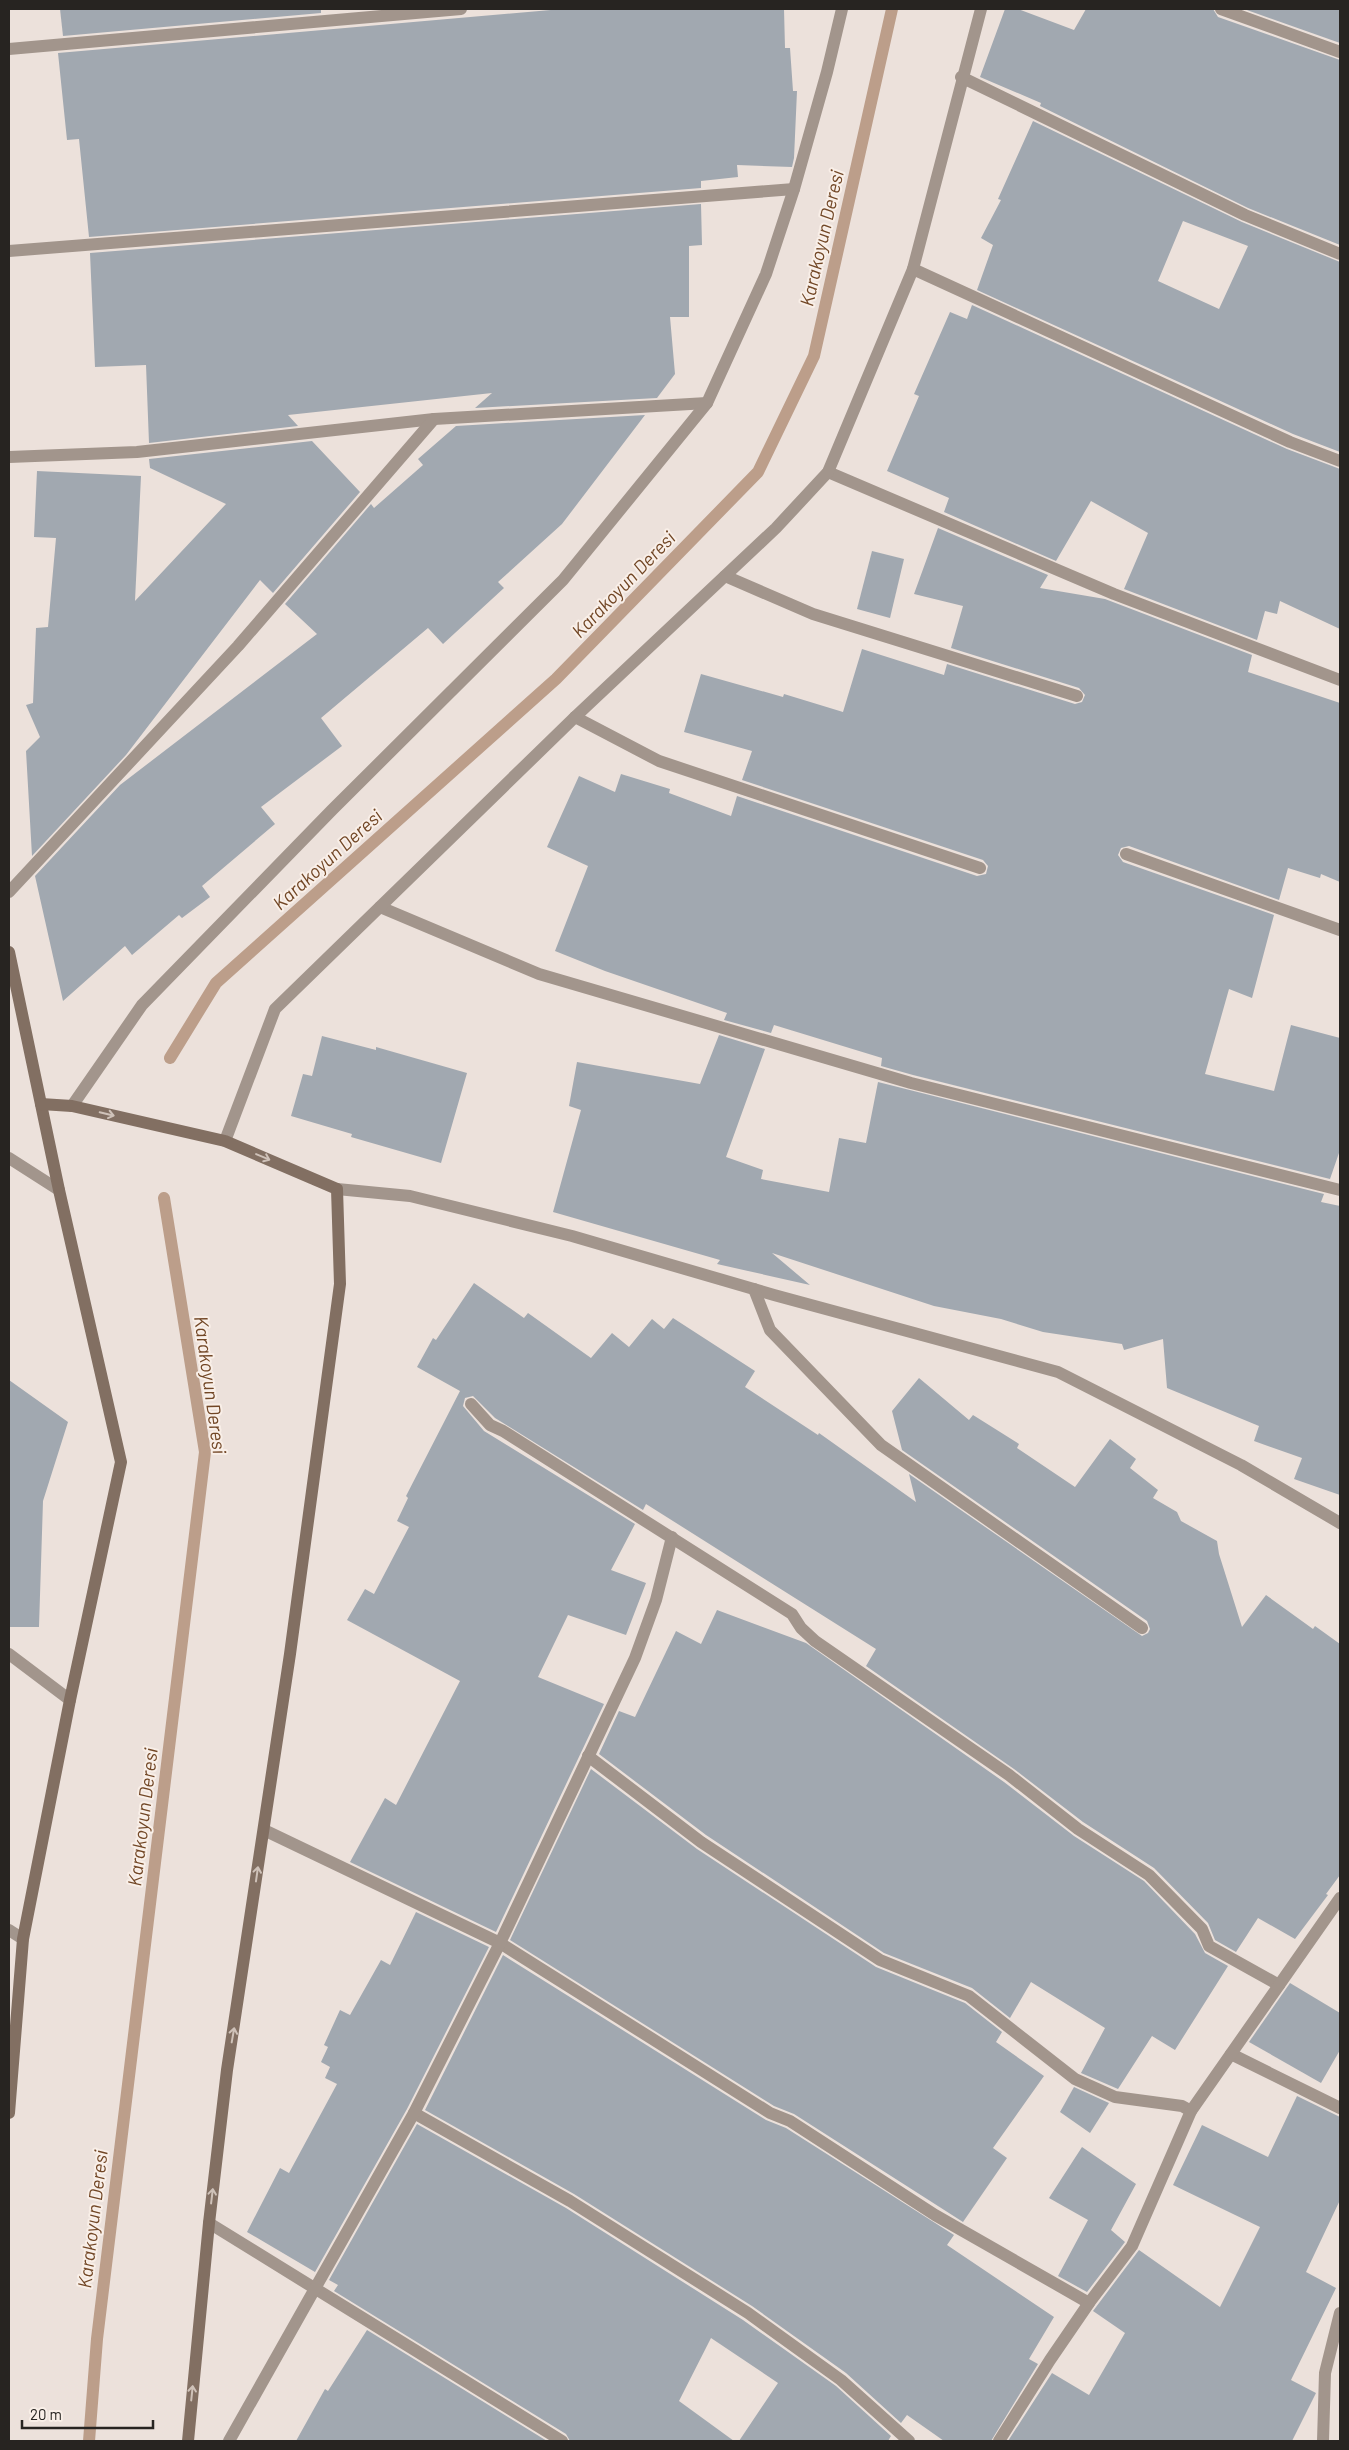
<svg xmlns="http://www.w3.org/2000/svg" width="1349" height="2450" viewBox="0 0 1349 2450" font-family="Barlow,sans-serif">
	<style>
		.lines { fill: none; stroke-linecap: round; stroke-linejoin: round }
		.stream { stroke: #bc9e8a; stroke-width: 12 }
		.building { fill: #a1a8b0; fill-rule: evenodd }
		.minor { stroke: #a2958c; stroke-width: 12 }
		.tertiary { stroke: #a2958c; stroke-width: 12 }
		.secondary { stroke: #826f62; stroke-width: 12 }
		.oneway { stroke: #cfc2b9 }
		.labels { text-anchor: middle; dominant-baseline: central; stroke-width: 4; stroke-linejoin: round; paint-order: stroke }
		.water-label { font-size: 19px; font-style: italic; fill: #714625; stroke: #f9efe8 }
	</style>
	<rect width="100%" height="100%" fill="#ece1db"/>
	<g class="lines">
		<!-- stream -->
		<g class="stream">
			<polyline points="170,1058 216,983 556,679 758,472 814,356 892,9"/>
			<polyline points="89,2441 97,2339 205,1452 164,1198"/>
		</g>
	</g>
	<!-- building -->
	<g class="building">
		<polygon points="60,9 321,9 321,13 63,36"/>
		<polygon points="562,9 784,9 785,48 790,48 793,91 797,91 794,158 792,167 737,165 738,177 701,181 701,188 89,237 79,139 67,140 58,53"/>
		<polygon points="1005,9 1018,9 1074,30 1086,9 1213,9 1218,17 1340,60 1340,245 1248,208 1040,106 1041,103 980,77"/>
		<polygon points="1244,9 1340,9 1340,43"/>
		<path d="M1033 121 1242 222 1340 262V452L1293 434 977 290 993 245 981 238 1001 200 998 199ZM1183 221 1248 246 1219 309 1158 281Z"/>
		<polygon points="701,204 702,245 689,246 689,317 670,317 675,374 657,398 475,408 492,393 288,415 298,426 149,443 146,365 95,367 90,253"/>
		<polygon points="972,305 1287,449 1340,469 1340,629 1280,601 1277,614 1265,611 1257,640 1124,589 1148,533 1091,501 1056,561 944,512 949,498 887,471 919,396 914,394 950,312 967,319"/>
		<polygon points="645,415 562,524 498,582 504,588 443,644 428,628 321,718 342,746 261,807 275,824 202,886 210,897 182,918 179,915 132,955 125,946 63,1001 35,876 120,785 317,634 285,604 371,504 374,508 423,465 418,459 456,426"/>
		<polygon points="312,441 360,492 273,593 260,580 126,755 32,856 26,751 40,737 26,705 33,703 36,628 48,627 56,538 34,537 37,471 141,476 135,601 226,504 150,468 149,459"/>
		<polygon points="938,528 1048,575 1040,588 1105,599 1252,655 1248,672 1340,703 1340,882 1321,874 1320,878 1288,868 1279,900 1129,846 1121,848 1118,855 1123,862 1274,915 1252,998 1229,989 1205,1074 1274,1091 1291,1025 1340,1038 1340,1150 1330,1179 913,1075 881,1066 882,1058 774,1025 771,1033 724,1020 727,1013 605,971 555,951 588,866 547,847 579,776 615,792 621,774 670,789 669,793 731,816 737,796 977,876 986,874 988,866 983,860 742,780 752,751 684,732 701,674 783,697 784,694 843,712 862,649 944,675 947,664 1075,704 1082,702 1085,695 1079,688 951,648 963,606 914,594"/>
		<polygon points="872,551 904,559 890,618 857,609"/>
		<polygon points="719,1035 765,1049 726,1157 763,1170 761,1179 829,1192 839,1138 866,1143 878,1082 1324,1194 1321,1202 1340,1206 1340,1495 1294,1479 1302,1458 1254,1441 1259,1426 1167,1388 1163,1339 1124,1350 1122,1344 1043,1332 1001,1319 934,1306 772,1253 810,1285 717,1264 720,1260 553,1212 581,1110 569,1106 577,1062 700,1084"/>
		<polygon points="322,1036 376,1050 376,1047 467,1073 441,1163 351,1137 352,1134 291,1116 303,1074 312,1076"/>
		<polygon points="474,1283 524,1318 528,1313 591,1358 612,1333 629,1347 652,1319 664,1329 673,1318 755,1371 745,1387 818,1435 819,1433 916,1502 909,1474 1142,1636 1148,1633 1150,1629 1147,1621 902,1450 892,1411 919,1378 969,1420 973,1415 1019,1444 1017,1448 1075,1487 1110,1439 1136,1459 1130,1468 1158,1490 1153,1498 1177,1512 1181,1521 1217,1541 1219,1554 1242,1627 1266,1595 1313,1629 1315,1626 1340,1644 1340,1875 1326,1894 1328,1895 1295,1939 1258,1918 1236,1952 1215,1940 1208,1923 1154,1868 1083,1822 1014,1769 866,1666 876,1649 646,1504 643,1510 495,1418 473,1396 465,1398 463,1406 484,1431 635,1524 611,1570 646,1583 626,1635 568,1615 538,1677 604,1704 496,1932 350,1862 385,1798 396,1805 460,1681 347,1620 365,1589 374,1594 409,1527 397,1521 408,1498 406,1496 460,1391 417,1367 433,1338 436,1340"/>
		<polygon points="9,1380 68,1422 43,1501 39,1627 9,1627"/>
		<polygon points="717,1610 806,1643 1004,1782 1074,1836 1144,1881 1195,1934 1205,1953 1228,1966 1175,2050 1152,2036 1118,2089 1081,2073 1105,2028 1031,1982 1010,2018 972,1988 884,1953 706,1835 599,1754 619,1711 635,1717 676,1631 701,1644"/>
		<polygon points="591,1769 697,1849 876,1967 965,2003 1002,2032 996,2042 1044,2076 993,2148 1007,2158 963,2222 794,2114 774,2106 510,1940"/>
		<polygon points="416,1912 489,1947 407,2109 315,2272 247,2232 280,2168 289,2173 337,2084 325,2078 330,2067 321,2062 328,2047 324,2045 340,2010 350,2015 381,1960 390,1965"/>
		<polygon points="503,1955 766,2120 786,2128 954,2235 947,2245 1054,2317 1029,2359 1038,2364 991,2441 944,2441 907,2415 901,2423 846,2373 752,2306 574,2194 425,2110"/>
		<polygon points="1290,1983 1340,2013 1340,2050 1321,2083 1249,2042"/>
		<polygon points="1074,2087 1109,2103 1090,2133 1060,2112"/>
		<polygon points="1297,2096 1340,2117 1340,2200 1306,2272 1336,2288 1291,2380 1316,2393 1292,2441 1008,2441 1052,2373 1089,2395 1125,2333 1093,2311 1139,2250 1220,2307 1260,2227 1173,2185 1202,2125 1268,2157"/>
		<polygon points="417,2124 566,2208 743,2320 836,2386 891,2436 888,2441 739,2441 778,2383 711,2338 679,2401 734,2441 570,2441 566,2434 334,2291 338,2285 329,2280"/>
		<polygon points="1082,2147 1136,2184 1111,2230 1125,2242 1087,2292 1058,2276 1088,2220 1049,2198"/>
		<polygon points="367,2330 547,2441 296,2441 325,2389 328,2391"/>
	</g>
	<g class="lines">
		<!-- minor -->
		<g class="minor">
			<polyline points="1221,9 1340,52"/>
			<polyline points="9,49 461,9"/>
			<polyline points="961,77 1245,215 1340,254"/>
			<polyline points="9,251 794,189"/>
			<polyline points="913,269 1290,442 1340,461"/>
			<polyline points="9,457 137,452 434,419 707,403"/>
			<polyline points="828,472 1114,594 1340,680"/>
			<polyline points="725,576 813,614 1077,696"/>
			<polyline points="575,717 659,761 980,868"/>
			<polyline points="1126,854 1340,930"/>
			<polyline points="9,892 238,646 434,419"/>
			<polyline points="380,907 539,974 911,1083 1340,1190"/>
			<polyline points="72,1106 142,1005 332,810 563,580 707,403 766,274 794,189 827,72 842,9"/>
			<polyline points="225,1141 275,1009 575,717 776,528 828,472 913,269 981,9"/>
			<polyline points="9,1158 59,1190"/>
			<polyline points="337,1189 410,1196 572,1236 774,1295 1058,1372 1241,1465 1340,1523"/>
			<polyline points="754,1289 770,1330 881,1445 1142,1628"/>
			<polyline points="471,1404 490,1425 503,1431 792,1614 801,1628 815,1641 1009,1775 1078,1829 1149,1875 1202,1929 1209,1946 1279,1985"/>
			<polyline points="9,1654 70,1700"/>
			<polyline points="588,1756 701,1842 880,1960 969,1996 1075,2079 1115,2097 1182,2106 1191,2111"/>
			<polyline points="264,1830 500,1943 770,2113 790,2121 935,2215 1089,2303"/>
			<polyline points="9,1930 23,1939"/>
			<polyline points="1231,2054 1340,2108"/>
			<polyline points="414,2113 570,2201 748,2313 841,2380 909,2441"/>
			<polyline points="209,2223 562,2441"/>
			<polyline points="229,2441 414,2113 500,1943 635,1658 656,1600 672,1537"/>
			<polyline points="999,2441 1050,2360 1089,2303 1132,2246 1191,2111 1340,1898"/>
		</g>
		<!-- tertiary -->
		<polyline class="tertiary" points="1323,2441 1325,2373 1340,2313"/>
		<!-- secondary -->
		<g class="secondary">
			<polyline points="9,952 59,1190 121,1462 70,1700 23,1939 9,2113"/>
			<polyline points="41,1104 72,1106 225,1141 337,1189 340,1284 290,1654 227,2070 209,2223 188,2441"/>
		</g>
	</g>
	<!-- one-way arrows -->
	<defs><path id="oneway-shaft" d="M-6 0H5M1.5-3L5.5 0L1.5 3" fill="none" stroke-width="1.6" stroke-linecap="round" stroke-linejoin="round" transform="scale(1.25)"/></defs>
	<g class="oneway">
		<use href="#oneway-shaft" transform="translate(107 1114) rotate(13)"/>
		<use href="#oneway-shaft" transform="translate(263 1157) rotate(23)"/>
		<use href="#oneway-shaft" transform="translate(257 1874) rotate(-82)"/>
		<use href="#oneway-shaft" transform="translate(233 2035) rotate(-80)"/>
		<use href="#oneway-shaft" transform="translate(212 2196) rotate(-83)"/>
		<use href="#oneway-shaft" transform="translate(192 2393) rotate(-84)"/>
	</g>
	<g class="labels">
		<!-- water labels -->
		<g class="water-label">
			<text transform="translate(821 238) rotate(-77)">Karakoyun Deresi</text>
			<text transform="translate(623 584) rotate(-46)">Karakoyun Deresi</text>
			<text transform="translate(327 859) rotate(-42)">Karakoyun Deresi</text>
			<text transform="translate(211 1385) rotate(82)">Karakoyun Deresi</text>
			<text transform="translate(142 1817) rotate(-83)">Karakoyun Deresi</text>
			<text transform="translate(92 2219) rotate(-83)">Karakoyun Deresi</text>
		</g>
	</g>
	<!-- border -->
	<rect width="1349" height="2450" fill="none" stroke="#272421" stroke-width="20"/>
	<!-- scale -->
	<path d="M22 2420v8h131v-8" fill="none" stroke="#272421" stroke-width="2.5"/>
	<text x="30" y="2420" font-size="15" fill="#272421" stroke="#f9efe8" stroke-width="4" paint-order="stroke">20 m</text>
</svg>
